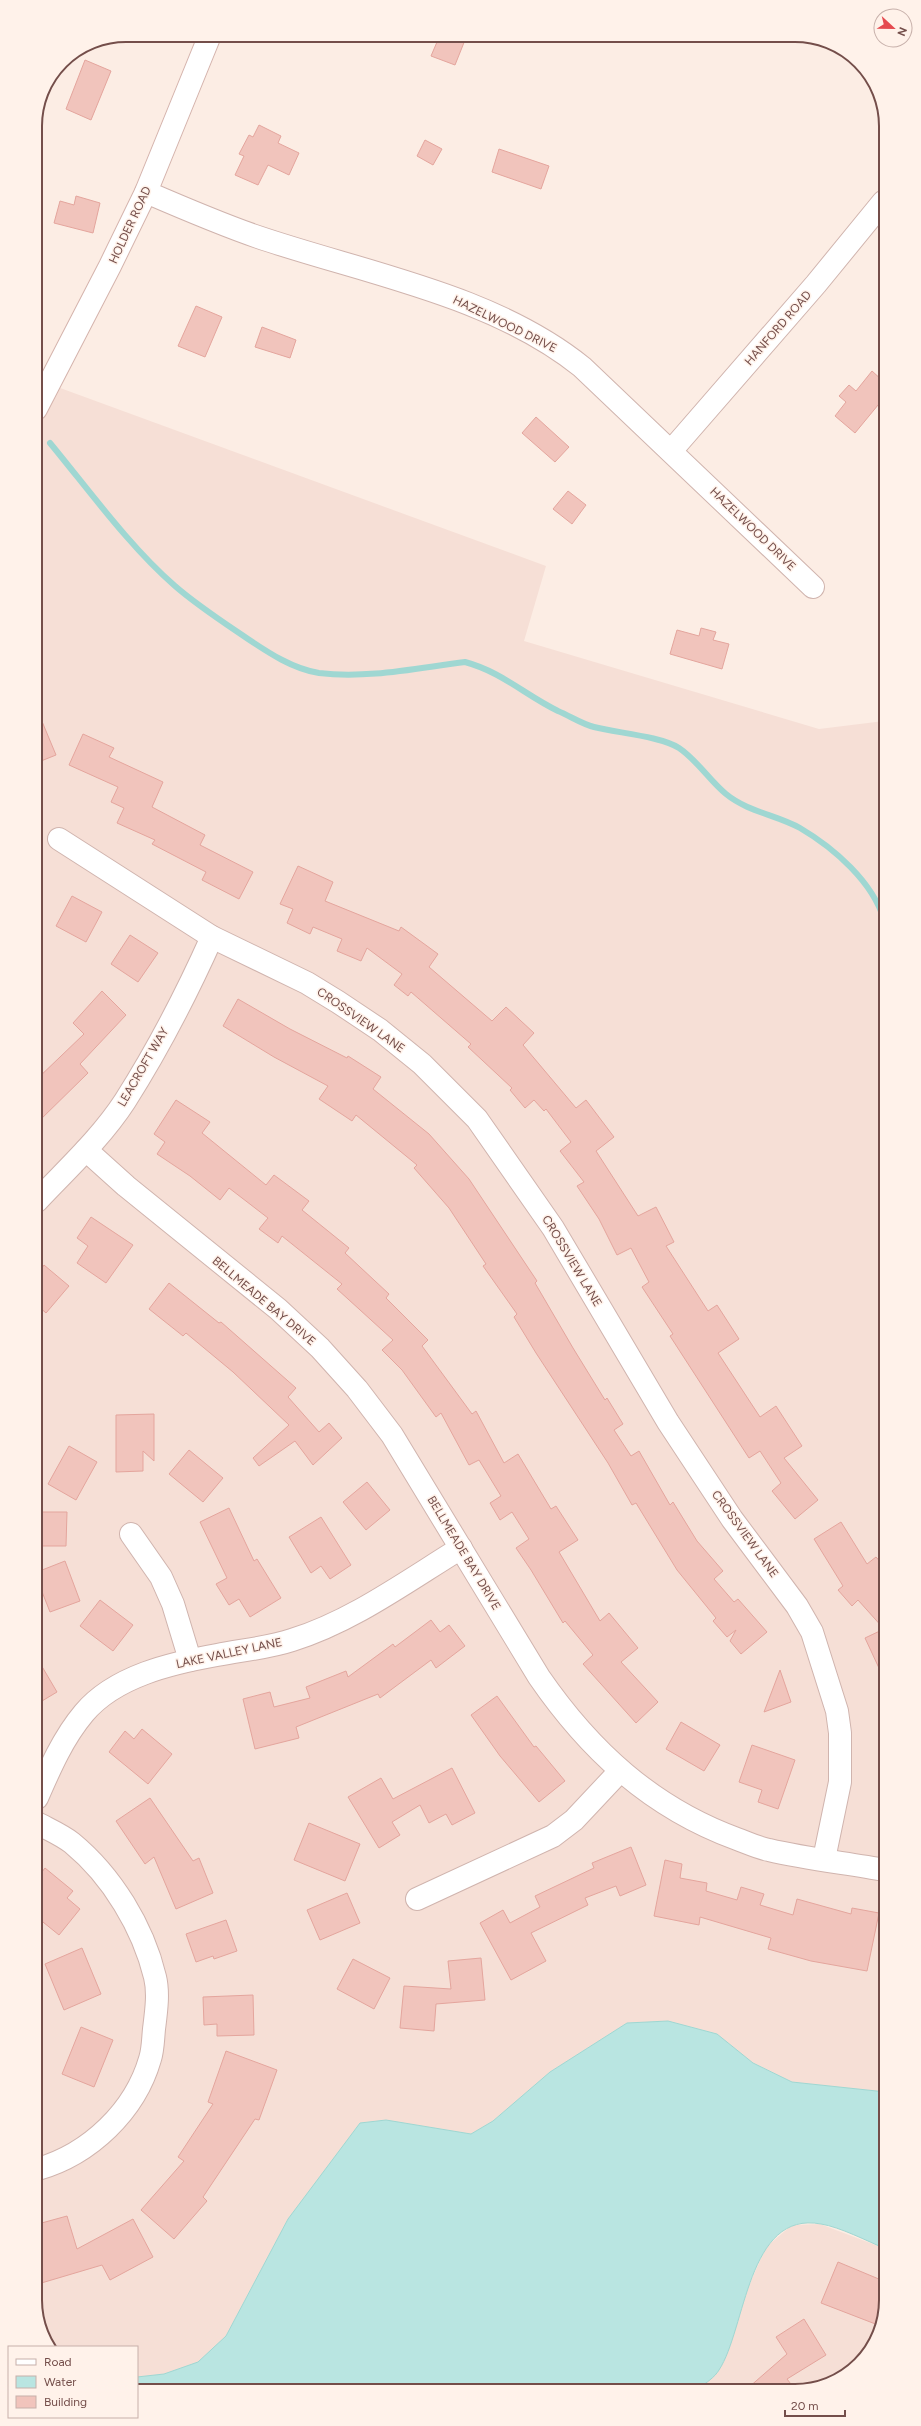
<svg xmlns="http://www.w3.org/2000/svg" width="921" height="2426" viewBox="0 0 921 2426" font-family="Figtree,sans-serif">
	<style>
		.residential { fill: #f6dfd6 }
		.water { fill: #b9e5e1; stroke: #9fd7d2 }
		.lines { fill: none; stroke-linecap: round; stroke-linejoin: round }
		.stream { stroke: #9fd7d2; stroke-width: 6 }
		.building { fill: #f1c4bc; stroke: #e4a59d }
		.street-casing { stroke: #d0b4ae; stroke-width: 24 }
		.secondary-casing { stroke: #d5b4ad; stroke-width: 24 }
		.street { stroke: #fff; stroke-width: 22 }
		.secondary { stroke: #fff; stroke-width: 22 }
		.labels { text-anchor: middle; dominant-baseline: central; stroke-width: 3; stroke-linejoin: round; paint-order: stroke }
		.street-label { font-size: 12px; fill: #744e4a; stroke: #fff2ea }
		.rim { fill: none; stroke: #744e4a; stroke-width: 2 }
	</style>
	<rect width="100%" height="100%" fill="#fcede4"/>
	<!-- residential -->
	<g class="residential">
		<polygon points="52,385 546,566 524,641 819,729 884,721 886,2092 792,2082 753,2063 717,2034 667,2021 627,2023 550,2072 493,2121 471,2134 386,2120 360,2123 288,2219 226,2336 198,2362 164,2374 137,2377 137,2347 54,2347 38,2324 36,416"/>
		<polygon points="820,2224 886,2249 886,2301 867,2356 819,2388 700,2388 719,2370 748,2288 766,2247 792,2225"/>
	</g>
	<!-- water -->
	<path class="water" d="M668 2021 717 2034 753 2063 792 2082 886 2092V2249C867 2241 840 2227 821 2224 747 2210 746 2329 719 2370 715 2377 706 2383 699 2388L137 2391V2377L164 2374 198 2362 226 2336 288 2219 360 2123 386 2120 471 2134 493 2121 550 2072 627 2023Z"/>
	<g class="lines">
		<!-- stream -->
		<path class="stream" d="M50 443C88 489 130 547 175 586 198 606 223 622 248 639 269 653 293 669 319 673 367 679 417 668 465 662 502 672 525 695 558 711 570 716 582 724 594 727 617 733 660 736 679 748 697 760 710 781 726 794 748 812 777 815 800 828 834 848 873 882 884 920"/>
	</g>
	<!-- building -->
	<g class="building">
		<polygon points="440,35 467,35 455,65 431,56"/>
		<polygon points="85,60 111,71 91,120 66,109"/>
		<polygon points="259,125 281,136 278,143 299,153 289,175 268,165 258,185 235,175 244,156 239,154 249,135 253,137"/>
		<polygon points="425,140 442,149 433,165 417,156"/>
		<polygon points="499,149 549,166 541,189 492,172"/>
		<polygon points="76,196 100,203 93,233 54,223 60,201 74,205"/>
		<polygon points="196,306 222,317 205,357 178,346"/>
		<polygon points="262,327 296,340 290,358 255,347"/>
		<polygon points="872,371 883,381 883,399 855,433 835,416 846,402 839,396 849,385 856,391"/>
		<polygon points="536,417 569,447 555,462 522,433"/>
		<polygon points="568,491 586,505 572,524 553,509"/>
		<polygon points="701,628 716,632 713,640 729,644 722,669 670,654 677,630 699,636"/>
		<polygon points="36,707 56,755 36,763"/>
		<polygon points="83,734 114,748 109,757 163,782 152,807 205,835 200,845 253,872 239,899 202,880 206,872 152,844 155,840 117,823 124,808 111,802 118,787 69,765"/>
		<polygon points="298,866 333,882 325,901 399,931 401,927 438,954 429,967 492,1021 506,1007 534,1033 523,1045 576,1108 586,1100 614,1137 596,1151 638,1216 656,1207 674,1242 666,1246 708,1311 717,1305 739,1339 718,1353 760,1417 776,1406 802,1446 784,1458 818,1500 795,1519 772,1491 781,1483 760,1451 749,1458 670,1336 673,1334 642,1287 649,1282 631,1248 617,1255 599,1219 577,1186 584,1182 560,1151 571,1142 546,1109 544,1111 534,1100 525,1108 510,1090 512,1088 468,1047 471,1044 411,992 408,996 394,985 402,974 367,948 361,961 337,951 342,939 313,927 310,934 287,923 293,909 280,904"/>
		<polygon points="72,896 102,912 86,942 56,926"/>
		<polygon points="130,935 158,953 138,982 111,964"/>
		<polygon points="102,991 126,1015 80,1064 88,1073 37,1123 36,1080 84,1034 73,1023"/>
		<polygon points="238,999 290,1029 347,1058 348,1056 381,1077 373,1089 429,1134 469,1179 537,1281 535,1283 573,1348 605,1400 607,1398 623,1424 614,1430 631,1456 639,1451 670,1505 673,1502 697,1541 723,1571 714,1579 734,1602 738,1599 767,1632 741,1654 730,1641 736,1630 727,1637 713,1621 716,1618 677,1570 636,1503 632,1505 608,1463 536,1353 514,1317 517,1314 483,1266 486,1264 449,1208 414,1168 417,1165 356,1115 352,1121 319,1099 328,1086 274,1057 223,1026"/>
		<polygon points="176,1100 210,1122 202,1133 266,1185 274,1175 309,1201 302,1210 349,1248 345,1253 389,1294 386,1298 428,1340 422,1346 472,1414 476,1411 504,1463 518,1454 551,1509 556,1506 578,1540 559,1552 600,1621 609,1613 638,1648 621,1662 658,1702 636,1723 583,1664 593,1655 565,1621 563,1623 531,1570 516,1548 529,1539 512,1512 500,1520 490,1503 501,1496 479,1460 469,1465 441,1413 436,1417 402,1370 382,1350 393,1340 337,1289 342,1284 282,1236 278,1243 259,1229 268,1218 229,1188 220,1200 190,1176 157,1154 165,1142 154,1134"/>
		<polygon points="91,1217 133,1245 106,1283 77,1263 88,1246 77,1238"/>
		<polygon points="44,1265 69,1286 46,1313 37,1305 37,1275"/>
		<polygon points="169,1283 219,1323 221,1322 296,1388 288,1397 319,1432 329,1423 342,1438 313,1465 295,1441 259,1466 253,1458 289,1425 233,1372 186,1333 183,1336 149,1309"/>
		<polygon points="154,1414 154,1461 143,1451 143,1471 116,1472 116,1415"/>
		<polygon points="69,1446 97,1462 76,1500 48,1484"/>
		<polygon points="189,1450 223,1478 203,1502 169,1474"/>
		<polygon points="367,1482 390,1510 366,1530 343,1502"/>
		<polygon points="229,1508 254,1561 257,1559 281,1598 250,1617 239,1599 229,1605 216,1584 227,1578 200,1522"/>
		<polygon points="37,1512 67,1512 66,1546 37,1546"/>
		<polygon points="321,1517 351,1565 330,1579 321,1566 311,1573 289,1537"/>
		<polygon points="841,1522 867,1564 876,1557 885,1567 885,1681 865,1638 884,1629 858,1600 852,1606 838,1590 843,1586 814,1539"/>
		<polygon points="65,1561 80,1601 50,1612 37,1579 37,1572"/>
		<polygon points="100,1600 133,1625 113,1651 80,1626"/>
		<polygon points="431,1620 440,1632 449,1625 465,1646 436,1668 431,1660 380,1698 378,1694 296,1727 299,1738 255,1749 243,1699 270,1692 274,1707 310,1698 306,1687 346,1671 348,1677 393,1644 395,1647"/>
		<polygon points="37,1658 57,1692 37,1704"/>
		<polygon points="780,1670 791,1702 764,1712"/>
		<polygon points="497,1696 534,1747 536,1746 565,1781 539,1802 500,1756 471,1715"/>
		<polygon points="681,1722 720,1745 704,1771 666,1749"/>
		<polygon points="142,1729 172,1754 148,1784 109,1752 125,1731 134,1739"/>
		<polygon points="752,1745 795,1760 778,1809 758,1802 762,1790 739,1782"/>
		<polygon points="452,1768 475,1813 452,1825 446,1814 429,1823 420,1805 392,1822 400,1835 379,1848 348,1797 381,1778 393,1799"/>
		<polygon points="150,1798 193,1861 199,1858 213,1893 176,1909 154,1857 145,1864 116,1821"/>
		<polygon points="309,1823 360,1844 345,1881 294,1860"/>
		<polygon points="631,1847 646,1885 620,1896 616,1886 585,1898 588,1905 531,1933 546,1961 511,1980 480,1923 503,1910 510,1923 540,1907 535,1896 594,1868 592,1863"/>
		<polygon points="665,1860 682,1864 680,1878 707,1883 706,1891 737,1900 741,1887 764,1894 760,1905 793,1915 797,1899 851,1914 852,1908 879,1913 867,1971 811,1961 768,1949 771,1938 700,1917 699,1925 654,1916"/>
		<polygon points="45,1868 73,1891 67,1898 80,1909 59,1935 38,1918 38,1877"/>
		<polygon points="347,1893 360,1923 320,1940 307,1910"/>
		<polygon points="226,1920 237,1951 214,1959 213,1956 196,1962 186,1934"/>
		<polygon points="82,1948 101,1994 64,2010 45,1964"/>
		<polygon points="481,1958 485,2000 436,2004 434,2031 400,2028 404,1986 451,1989 448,1961"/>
		<polygon points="353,1959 390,1978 374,2009 337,1989"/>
		<polygon points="253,1995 254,2035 217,2036 217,2024 204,2025 203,1997"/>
		<polygon points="81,2027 113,2040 94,2087 62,2074"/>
		<polygon points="226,2051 277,2070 259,2120 255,2119 203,2197 207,2201 174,2239 141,2210 184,2161 178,2157 213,2104 208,2102"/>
		<polygon points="67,2216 77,2249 133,2219 153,2257 110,2280 102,2265 38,2284 38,2224"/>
		<polygon points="838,2262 886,2282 886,2301 878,2325 821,2303"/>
		<polygon points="804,2319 826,2355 787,2379 794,2388 748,2388 787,2354 776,2337"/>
	</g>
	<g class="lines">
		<defs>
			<g id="street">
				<path d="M146 192C183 208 220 224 258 237 364 273 493 295 582 367L813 587"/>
				<polyline points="671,451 816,284 883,202"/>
				<polyline points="59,839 212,937 307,983 338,1002 380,1030 422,1064 477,1119 553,1228 668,1422 732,1519 797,1606 812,1632 837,1711 840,1733 840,1782 824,1859"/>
				<path d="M86 1150 126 1186 278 1309 320 1348 357 1389 392 1435 539 1677C590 1751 652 1808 737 1839 748 1843 758 1848 769 1850 807 1859 847 1863 885 1870"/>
				<path d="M37 1201C67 1169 101 1138 125 1101 158 1049 187 993 212 937"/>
				<polyline points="131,1534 161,1577 173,1604 190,1660"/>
				<path d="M37 1798C50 1768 63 1738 84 1713 115 1676 172 1663 217 1655 242 1650 268 1648 292 1640 353 1621 407 1581 461 1548"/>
				<path d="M37 1823C48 1829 62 1835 72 1843 112 1876 143 1927 155 1977 159 1993 156 2013 154 2029 153 2039 153 2050 150 2059 135 2111 90 2154 38 2169"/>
				<polyline points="417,1899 553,1836 574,1820 620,1771"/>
			</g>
			<polyline id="secondary" points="36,409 110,266 146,192 210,35"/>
		</defs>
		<!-- street casing -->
		<use href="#street" class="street-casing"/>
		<!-- secondary casing -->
		<use href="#secondary" class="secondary-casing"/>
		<!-- street -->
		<use href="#street" class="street"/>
		<!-- secondary -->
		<use href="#secondary" class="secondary"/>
	</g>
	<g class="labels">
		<!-- street labels -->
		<g class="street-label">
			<text transform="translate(130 225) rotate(-65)">HOLDER ROAD</text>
			<text transform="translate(505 324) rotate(26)">HAZELWOOD DRIVE</text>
			<text transform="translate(778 328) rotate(-49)">HANFORD ROAD</text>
			<text transform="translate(753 529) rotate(44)">HAZELWOOD DRIVE</text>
			<text transform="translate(361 1020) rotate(35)">CROSSVIEW LANE</text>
			<text transform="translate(143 1067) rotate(-60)">LEACROFT WAY</text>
			<text transform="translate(572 1261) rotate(59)">CROSSVIEW LANE</text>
			<text transform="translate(264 1301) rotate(40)">BELLMEADE BAY DRIVE</text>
			<text transform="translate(745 1534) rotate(54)">CROSSVIEW LANE</text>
			<text transform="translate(464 1553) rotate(59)">BELLMEADE BAY DRIVE</text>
			<text transform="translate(229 1653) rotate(-12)">LAKE VALLEY LANE</text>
		</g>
	</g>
	<!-- crop -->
	<path d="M0 0H921V2426H0ZM126 42H795A84 84 0 0 1 879 126V2300A84 84 0 0 1 795 2384H126A84 84 0 0 1 42 2300V126A84 84 0 0 1 126 42Z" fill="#fff2ea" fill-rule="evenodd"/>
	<path class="rim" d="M126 42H795A84 84 0 0 1 879 126V2300A84 84 0 0 1 795 2384H126A84 84 0 0 1 42 2300V126A84 84 0 0 1 126 42Z"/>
	<!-- legend -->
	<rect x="8" y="2346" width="130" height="72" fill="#fff2ea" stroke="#c7b0aa"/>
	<rect x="16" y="2359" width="20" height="6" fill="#ffffff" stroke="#c7b0aa"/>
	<text x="44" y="2366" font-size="12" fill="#744e4a">Road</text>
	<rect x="16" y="2376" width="20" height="12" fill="#b9e5e1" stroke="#c7b0aa"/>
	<text x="44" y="2386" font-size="12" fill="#744e4a">Water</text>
	<rect x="16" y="2396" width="20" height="12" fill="#f1c4bc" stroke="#c7b0aa"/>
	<text x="44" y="2406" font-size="12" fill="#744e4a">Building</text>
	<!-- north arrow -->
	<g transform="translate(893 28) rotate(112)"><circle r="19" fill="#fff2ea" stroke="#c7b0aa"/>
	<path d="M0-3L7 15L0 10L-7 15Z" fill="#e54a4f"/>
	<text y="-6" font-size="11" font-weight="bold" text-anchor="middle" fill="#744e4a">N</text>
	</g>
	<!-- scale -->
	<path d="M785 2410v6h60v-6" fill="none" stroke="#744e4a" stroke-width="2"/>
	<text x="791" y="2410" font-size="12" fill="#744e4a" stroke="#fff2ea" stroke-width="3" paint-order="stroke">20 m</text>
</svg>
